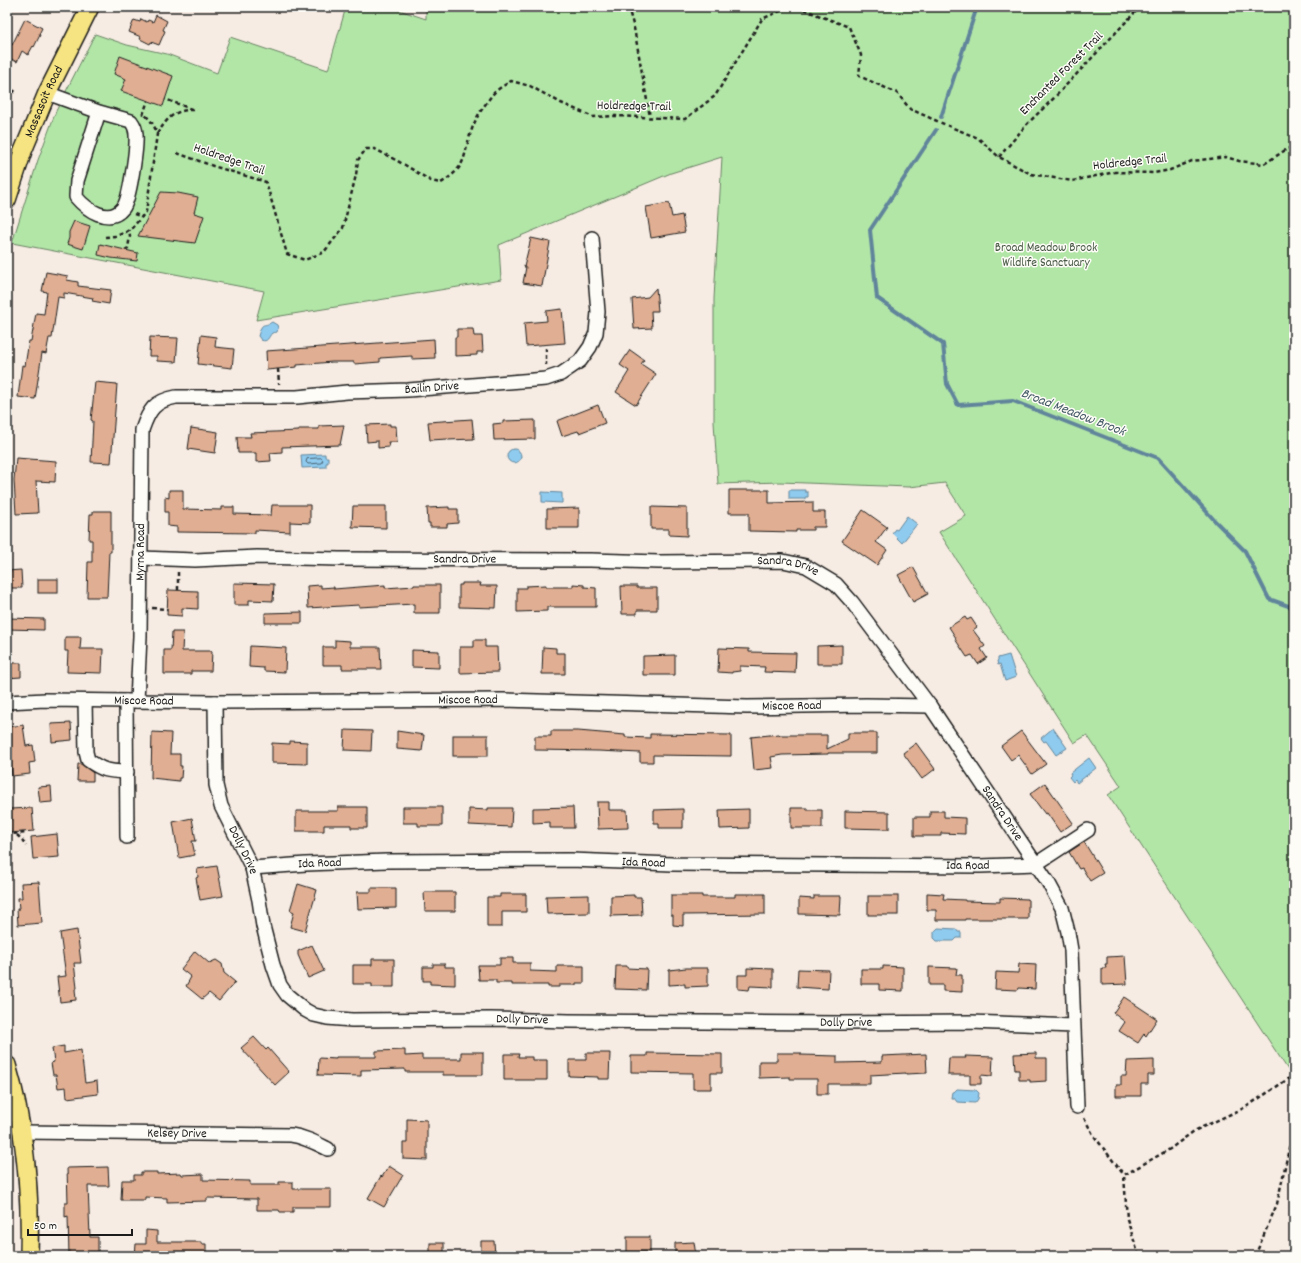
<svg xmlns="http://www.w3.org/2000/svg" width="1301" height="1263" viewBox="0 0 1301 1263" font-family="Dekko,sans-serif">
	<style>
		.green { fill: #b2e6a7; stroke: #678162 }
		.water { fill: #8fcbef; stroke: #61859b }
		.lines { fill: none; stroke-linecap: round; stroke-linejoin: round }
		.shore { stroke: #4a6270; stroke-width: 1 }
		.stream { stroke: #61859b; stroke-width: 4 }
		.building { fill: #e0ae92; stroke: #1c1c1c }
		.minor-casing { stroke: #1c1c1c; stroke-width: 16 }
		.major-casing { stroke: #1c1c1c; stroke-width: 20 }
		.path { stroke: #1c1c1c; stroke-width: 2.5; stroke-dasharray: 4 3; stroke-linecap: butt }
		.minor { stroke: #fdfcf7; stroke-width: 13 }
		.major { stroke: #f6e381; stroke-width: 17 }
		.labels { text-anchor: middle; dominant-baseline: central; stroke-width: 3; stroke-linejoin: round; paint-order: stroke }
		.street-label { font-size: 13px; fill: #1c1c1c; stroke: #fdfcf7 }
		.park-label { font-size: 13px; fill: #495946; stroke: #fdfcf7 }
		.water-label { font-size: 14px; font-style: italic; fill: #445966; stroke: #fdfcf7 }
	</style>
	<rect width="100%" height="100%" fill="#f7ece3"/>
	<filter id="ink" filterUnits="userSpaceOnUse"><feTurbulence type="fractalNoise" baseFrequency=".025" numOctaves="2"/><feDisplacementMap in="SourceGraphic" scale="8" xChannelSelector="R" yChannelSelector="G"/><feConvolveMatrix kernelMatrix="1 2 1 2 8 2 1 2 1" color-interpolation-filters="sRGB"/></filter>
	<g filter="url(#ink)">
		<!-- green -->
		<polygon class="green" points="346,7 390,7 426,19 426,7 1294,7 1294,1079 1108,795 1121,786 1087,735 1074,743 939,532 966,516 945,483 909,487 780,482 718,484 714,422 714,299 722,157 671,173 499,245 501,280 256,320 264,291 12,243 38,160 56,111 95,34 127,45 167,54 217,73 230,37 328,70"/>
		<!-- water -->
		<g class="water">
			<path d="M272 322 277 325 278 328 277 332 272 333C268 337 268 343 261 340L258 336C263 320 262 328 272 322Z"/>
			<circle cx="514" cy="456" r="7"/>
			<polygon points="325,454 325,457 328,457 328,463 326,463 326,467 302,468 301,455"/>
			<polygon points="789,490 805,490 805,492 808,492 808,497 805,497 805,499 789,499"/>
			<polygon points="542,492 562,493 562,503 542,502"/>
			<polygon points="907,516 917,524 902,543 892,533 895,529 897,530"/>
			<polygon points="1009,655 1016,677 1005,681 1000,664 998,665 997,661 998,660 998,658"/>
			<polygon points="1053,728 1067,748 1056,755 1046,741 1044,742 1041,738"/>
			<polygon points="1089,758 1096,768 1077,783 1075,780 1073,782 1069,777 1071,775 1070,773"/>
			<polygon points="938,928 956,929 958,932 961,932 961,938 957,938 954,941 937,941 934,938 934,932"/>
			<polygon points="957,1089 976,1090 979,1093 978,1099 975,1103 957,1102 954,1098 951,1098 952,1092 954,1092"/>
		</g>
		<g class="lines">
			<!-- shore -->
			<polygon class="shore" points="321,458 323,460 321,463 308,464 306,462 307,459"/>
			<!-- stream -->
			<g class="stream">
				<polyline points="941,117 977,7"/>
				<polyline points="936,130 870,230 877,298 943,344 947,384 958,405 1013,401 1158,458 1216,522 1245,551 1269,599 1294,608"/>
			</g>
		</g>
		<!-- building -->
		<g class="building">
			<polygon points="156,15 167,21 163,30 165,31 159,45 151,42 150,44 140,39 141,37 129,32 134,20 140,22 141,19 147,22 148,20 153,22"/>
			<polygon points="25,19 42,28 39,34 40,35 34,47 33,46 28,55 22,51 17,62 7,57 7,42 12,45"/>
			<polygon points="120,56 173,76 163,106 121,91 126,79 114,74"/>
			<polygon points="161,192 178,193 198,197 194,213 204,216 195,243 138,236"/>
			<polygon points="669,203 672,217 682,215 685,232 651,238 646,207"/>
			<polygon points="74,221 90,226 83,249 67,244 69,238 69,232"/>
			<polygon points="531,238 550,242 542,286 523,283 526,267 524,267"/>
			<polygon points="100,244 138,253 137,261 111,258 98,255"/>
			<polygon points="46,272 68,276 67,280 78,282 78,286 111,290 109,304 92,301 93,298 64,293 64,298 58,297 52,338 49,338 46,354 42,353 35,399 18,397 22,365 25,366 29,341 31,341 36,313 44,314 47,292 42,291"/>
			<polygon points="656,288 658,311 651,311 652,328 634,329 632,299 648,297"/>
			<polygon points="562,309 565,343 526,346 524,323 547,321 546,311"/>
			<polygon points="457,329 473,329 474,336 482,336 483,352 477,352 477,355 455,356 455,337 457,337"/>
			<polygon points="201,335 216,337 215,347 234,349 232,368 198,364"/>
			<polygon points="150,337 178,338 176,362 157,361 157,356 149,356"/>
			<polygon points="434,339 435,358 412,359 412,356 380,358 380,362 354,364 354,362 332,362 297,365 297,367 267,370 266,351"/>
			<polygon points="630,350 644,360 641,364 656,374 636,405 616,392 629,371 620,365"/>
			<polygon points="95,382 117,384 111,463 91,462 93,421 91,420"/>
			<polygon points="598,405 605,423 579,433 578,431 562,436 557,421"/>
			<polygon points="472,419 474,439 448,440 448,439 430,440 428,422"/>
			<polygon points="535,420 535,439 494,440 493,424 503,423 503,421"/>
			<polygon points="390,424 390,426 396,426 397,442 388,442 389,447 378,448 378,441 367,442 366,425"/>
			<polygon points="344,425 340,445 282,447 282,452 270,453 271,461 256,462 256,453 238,453 237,437 251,437 250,433 299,431 299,429 319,429 319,426"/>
			<polygon points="191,428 218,432 215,453 188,449"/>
			<polygon points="16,458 56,461 55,482 36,481 38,513 16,514 14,480"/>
			<polygon points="169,490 183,490 183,509 222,510 222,507 234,507 234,514 271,515 272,505 310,505 310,523 290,522 290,532 255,530 255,533 177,532 177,527 168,526 168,512 165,512 165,497 169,498"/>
			<polygon points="729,490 769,490 769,503 813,502 813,512 825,512 825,527 813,527 813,530 796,530 796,532 749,531 749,513 729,513"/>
			<polygon points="353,506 386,506 386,528 352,527"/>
			<polygon points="449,507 449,509 458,509 458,523 447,524 447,527 430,527 430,523 428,523 427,508"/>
			<polygon points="651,507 687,508 687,536 669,535 669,529 651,529"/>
			<polygon points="579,508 579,528 547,528 547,509"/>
			<polygon points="863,510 887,527 876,542 887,550 877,565 842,541"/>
			<polygon points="93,511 111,511 111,552 109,552 107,597 87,597 88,562 92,562 92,540 89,540 90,514 93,514"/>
			<polygon points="913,567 928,594 913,602 898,575"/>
			<polygon points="21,570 22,588 7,588 7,571"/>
			<rect x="38" y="579" width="20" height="14"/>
			<polygon points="234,583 274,584 273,601 249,600 249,605 234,605"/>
			<polygon points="462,583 481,583 480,586 497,586 496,608 459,607 459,585 462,585"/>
			<polygon points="573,584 584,585 584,587 596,588 596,607 547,607 547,611 517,612 517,588 526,588 526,586 546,585 546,587 573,587"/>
			<polygon points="321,585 321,588 334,587 334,589 385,585 385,588 414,586 414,585 440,585 440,613 414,613 414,604 359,607 359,605 308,608 307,586"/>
			<polygon points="621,586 637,586 637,588 657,588 657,610 637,610 637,614 622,614"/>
			<polygon points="168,590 198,591 198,609 182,608 182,616 167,615"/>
			<polygon points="302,612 302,623 265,623 265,613"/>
			<polygon points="965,617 967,620 971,618 977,627 973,630 985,646 981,649 987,658 978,664 972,655 967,657 955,639 956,638 949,627"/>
			<polygon points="7,618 44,619 44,630 7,629"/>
			<polygon points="172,632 183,632 182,651 212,651 211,671 191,671 191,674 164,674 164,650 171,650"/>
			<polygon points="65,637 81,637 80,649 103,649 102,673 67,672 68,651 65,651"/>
			<polygon points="335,640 350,641 350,647 380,647 381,669 342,669 342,665 323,665 323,647 335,647"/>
			<polygon points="474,640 485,640 485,647 497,647 498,672 460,673 460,647 474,647"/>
			<polygon points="842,645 842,664 817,664 817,646"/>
			<polygon points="250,646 286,648 285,672 264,671 264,668 249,667"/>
			<polygon points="543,647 556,648 556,653 565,653 565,674 542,674"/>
			<polygon points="719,648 749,649 749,652 796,653 795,673 764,672 765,667 740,666 740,671 732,672 732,673 718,672"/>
			<polygon points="412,650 439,651 439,668 412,667"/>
			<polygon points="675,655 675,675 643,675 643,656"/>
			<polygon points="7,663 21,663 21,677 7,678"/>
			<polygon points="71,723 72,740 52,742 51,724"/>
			<polygon points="23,725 26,746 33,745 35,762 29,763 30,774 12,776 7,727"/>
			<polygon points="345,730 372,731 371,751 344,750"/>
			<polygon points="397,731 424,735 422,751 397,749"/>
			<polygon points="551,731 578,731 625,735 625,737 650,738 650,734 731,735 731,756 653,755 653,762 640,762 640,753 598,751 535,750 535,736 551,736"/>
			<polygon points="1021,731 1046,764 1032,774 1018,755 1011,760 1001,746"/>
			<polygon points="152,732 171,733 170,754 180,754 180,766 182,766 181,778 179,778 179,781 151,778"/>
			<polygon points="848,733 877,733 877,753 828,753 828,754 782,755 771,757 773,768 754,770 751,737 779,734 780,735 827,735 827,749 848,739"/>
			<rect x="453" y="735" width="35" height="21"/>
			<polygon points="290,741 307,742 307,764 272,763 272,743 290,744"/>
			<polygon points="916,743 935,769 922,779 903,753"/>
			<polygon points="78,764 82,764 93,773 93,781 77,781"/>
			<polygon points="1045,783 1073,823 1060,832 1047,813 1045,814 1030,794"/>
			<polygon points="51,786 52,802 40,803 38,787"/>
			<polygon points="597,802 609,802 609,810 627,810 628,828 598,829"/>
			<polygon points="338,807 367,807 367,828 351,828 351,825 324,825 324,831 296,831 296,811 338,811"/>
			<polygon points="403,807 442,807 442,826 418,826 418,823 403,823"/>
			<polygon points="573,807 574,828 550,828 550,822 533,823 533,808"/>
			<polygon points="32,808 34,831 10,833 9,821 11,820 10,809"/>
			<polygon points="488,808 512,808 511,827 469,825 469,809 488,810"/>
			<polygon points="791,808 807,808 807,810 822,810 822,828 791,828"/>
			<polygon points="683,809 683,828 659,828 659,823 654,823 654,810"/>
			<polygon points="749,809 749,828 720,829 719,810"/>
			<polygon points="845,811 889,812 889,829 845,828"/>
			<polygon points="930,811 944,811 944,817 965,818 965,834 941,833 941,836 914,836 914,817 930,817"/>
			<polygon points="192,818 196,841 192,841 195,855 179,858 173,822"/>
			<polygon points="57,834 59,857 33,859 31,837"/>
			<polygon points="1084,842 1103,873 1090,881 1082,868 1079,869 1069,852"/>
			<polygon points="217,866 223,896 200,900 196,878 198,877 197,869"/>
			<polygon points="39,882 42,923 18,925 17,909 19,909 18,898 22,898 21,883"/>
			<polygon points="298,884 317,890 305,931 290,927 294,912 290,910"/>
			<polygon points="371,888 396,888 396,908 358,909 357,892 371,892"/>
			<polygon points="424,892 455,892 455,911 425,911"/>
			<polygon points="927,893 944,894 943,899 965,900 965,901 1000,902 1000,898 1028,899 1028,919 965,919 965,920 936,920 936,910 927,910"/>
			<polygon points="500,894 526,894 526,912 502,912 502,927 487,927 487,897 500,897"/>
			<polygon points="735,894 765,894 765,914 683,915 683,926 673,925 673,915 671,915 671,895 702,895 702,897 735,897"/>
			<polygon points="589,895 589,913 547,914 546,896"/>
			<polygon points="634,895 634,897 641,897 642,915 611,916 611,896"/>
			<polygon points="814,896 841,896 840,915 799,914 799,898 814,899"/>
			<rect x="868" y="896" width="30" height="19"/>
			<polygon points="77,930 81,963 74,963 77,988 75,989 76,1000 60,1002 57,977 66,976 60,933"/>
			<polygon points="312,945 324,971 308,978 298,955 298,951"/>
			<polygon points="195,951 209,963 216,960 222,964 224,973 235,982 219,1001 209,993 202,999 186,986 191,977 181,969"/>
			<polygon points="1125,956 1127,984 1102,985 1102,968 1106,968 1105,964 1107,964 1107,957"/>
			<polygon points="500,958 513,958 513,963 530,963 530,971 557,972 557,966 584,966 584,983 576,983 576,985 559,985 559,987 548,987 548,985 512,985 512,983 496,983 496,980 479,980 478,965 500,965"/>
			<polygon points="372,959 394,959 394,987 372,987 372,984 353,984 353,965 372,965"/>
			<polygon points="433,964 445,964 445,967 455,967 455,985 430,984 430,981 423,981 423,967 433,967"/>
			<polygon points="1019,964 1036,965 1035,989 1019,988 1018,990 995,989 996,972 1018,973"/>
			<polygon points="616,966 627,966 627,968 647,969 646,990 615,989"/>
			<polygon points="883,966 903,967 903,991 879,990 879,984 861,984 861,969 883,969"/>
			<polygon points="929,967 957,968 956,975 962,975 962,992 943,991 943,985 929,985"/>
			<polygon points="686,968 708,968 708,986 685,987 685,984 669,985 669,970"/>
			<polygon points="747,968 773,969 773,987 750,986 749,990 738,989 738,975 747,975"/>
			<polygon points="798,969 829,970 828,989 797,987"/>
			<polygon points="1124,997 1157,1019 1146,1036 1144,1034 1138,1043 1119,1031 1125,1022 1113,1013"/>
			<polygon points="254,1037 266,1050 268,1048 289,1072 275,1085 241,1048"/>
			<polygon points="64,1046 64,1053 81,1050 85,1083 97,1081 98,1094 67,1098 66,1087 58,1088 56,1075 53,1075 51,1063 54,1062 52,1048"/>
			<polygon points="405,1050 405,1056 422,1055 422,1059 461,1059 461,1052 483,1052 483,1075 443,1075 443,1072 405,1072 405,1069 361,1070 361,1076 318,1075 319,1058 336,1059 336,1057 376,1057 376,1051"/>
			<polygon points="586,1053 610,1053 609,1079 598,1079 598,1077 569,1076 569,1060 586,1060"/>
			<polygon points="647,1053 722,1054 722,1073 711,1073 711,1089 693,1089 693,1073 631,1072 631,1056 647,1056"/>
			<polygon points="777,1053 801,1053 801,1055 837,1056 837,1063 882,1062 882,1056 926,1054 927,1073 906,1074 906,1073 870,1075 870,1084 828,1084 828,1094 817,1094 817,1079 790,1079 790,1077 759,1078 759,1061 777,1061"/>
			<polygon points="1036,1053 1036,1058 1047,1058 1047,1081 1030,1082 1030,1080 1019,1080 1019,1070 1015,1070 1014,1054"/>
			<polygon points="504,1054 519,1054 518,1057 532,1057 532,1060 547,1060 547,1080 504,1080"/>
			<polygon points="965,1056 993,1057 992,1076 981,1075 981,1084 970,1084 970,1075 948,1075 949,1058 966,1058"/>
			<polygon points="1154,1060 1154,1075 1148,1075 1148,1084 1141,1084 1141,1096 1116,1096 1116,1085 1121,1085 1121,1076 1126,1076 1127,1061"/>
			<polygon points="407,1119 427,1120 427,1160 403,1159 403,1143 407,1143"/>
			<polygon points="389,1166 403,1175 384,1207 368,1198 381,1176 382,1177"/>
			<polygon points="108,1167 109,1186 88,1186 90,1237 98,1237 98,1256 69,1256 68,1216 65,1217 65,1203 68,1203 67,1168"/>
			<polygon points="141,1172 157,1172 157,1174 181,1173 182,1175 203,1174 203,1180 250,1181 250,1185 279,1185 279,1182 293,1182 293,1189 331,1189 331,1207 293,1207 293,1212 280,1212 279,1210 257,1210 257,1199 207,1198 207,1201 167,1202 167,1198 145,1197 145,1200 121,1200 122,1180 134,1180 134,1175 141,1175"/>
			<polygon points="146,1230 157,1231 157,1242 202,1242 202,1244 206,1244 206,1256 135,1256 136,1244 146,1244"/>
			<rect x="627" y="1237" width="23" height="15"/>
			<polygon points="481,1241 494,1241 495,1256 481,1256"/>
			<polygon points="694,1242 696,1256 675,1256 675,1243"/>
			<rect x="430" y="1243" width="14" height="13"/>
		</g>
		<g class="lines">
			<defs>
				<g id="minor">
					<path d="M47 93 99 112 131 121C134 125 136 129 136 135 137 147 130 199 123 208 109 226 86 209 76 197L77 181 99 112"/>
					<path id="s1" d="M141 558 195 560 257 557 339 559 590 560 659 562 783 561 806 566 836 584 852 602 930 706 1048 882 1062 908 1068 932 1071 950 1077 1107"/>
					<path d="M85 701 86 752 88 760C103 771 108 771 127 772"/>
					<polyline points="126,701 127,837"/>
					<path id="s2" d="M137 701 140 636 142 430C149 410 154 401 176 397H297L347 392 408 390 546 379 561 374 580 361 590 347 596 333 598 312 592 238"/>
					<path id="s3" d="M7 702 45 700 215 702 503 700 747 707 866 705 930 706"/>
					<path id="s4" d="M215 702 216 785 221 806 252 868 259 900 263 926 273 965 280 985 287 995 305 1010 314 1015 327 1018 352 1020 491 1019 569 1021 841 1023 971 1022 1073 1026"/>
					<path id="s5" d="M252 868 306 864 387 861 571 860 672 864 980 866 1036 864 1088 830"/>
					<path id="s6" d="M22 1132 291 1135C305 1137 316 1143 328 1149"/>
				</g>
				<g id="major">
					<path id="s7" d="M7 200 23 151 47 93 90 7"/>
					<path d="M7 1065C25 1127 31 1191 29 1256"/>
				</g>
			</defs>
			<!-- minor casing -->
			<use href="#minor" class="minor-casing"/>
			<!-- major casing -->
			<use href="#major" class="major-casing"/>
			<!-- path -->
			<g class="path">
				<polyline points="628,7 634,28 650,117"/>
				<polyline points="797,7 849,27 861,55 859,76 897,93 910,109 946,125 978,138 999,157 1031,174 1072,181 1115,172 1154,173 1170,170 1192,161 1226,157 1239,161 1264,164 1287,149 1294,147"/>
				<polyline points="7,90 13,93 15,90"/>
				<polyline points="143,115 148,100"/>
				<path d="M157 134C167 119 174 109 194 110L165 99"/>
				<path d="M177 153 213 166 266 182 287 254 305 260 324 252 343 228 356 175 358 160 366 149H375L405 165 431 181 441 183C469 165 462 157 472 129 476 117 485 104 493 94 497 89 505 85 511 81L530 86 561 103 593 117 616 116 685 119 715 96 762 19 789 7"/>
				<polyline points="999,157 1027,124 1054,98 1140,7"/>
				<polyline points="134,214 143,217"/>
				<path d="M105 237 116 236 126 232 132 228 146 212 157 134C155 126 150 118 142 113"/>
				<polyline points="125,250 128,248 130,236 129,230"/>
				<polyline points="546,348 546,365"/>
				<polyline points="278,369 279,384"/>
				<polyline points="178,590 178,571"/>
				<polyline points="152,608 167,609"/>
				<polyline points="7,832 10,834 27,833"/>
				<path d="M17 835C20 838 24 841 26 846"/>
				<polyline points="7,912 12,912"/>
				<polyline points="1084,1118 1094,1136 1124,1175"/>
				<polyline points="1139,1256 1127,1219 1124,1175 1170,1149 1194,1131 1246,1107 1294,1075"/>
				<polyline points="1255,1256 1277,1204 1294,1125"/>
			</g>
			<!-- minor -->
			<use href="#minor" class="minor"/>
			<!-- major -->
			<use href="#major" class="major"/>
		</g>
	</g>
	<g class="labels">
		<!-- street labels -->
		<g class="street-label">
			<text transform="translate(1062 74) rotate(-45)">Enchanted Forest Trail</text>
			<text stroke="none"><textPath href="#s7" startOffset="105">Massasoit Road</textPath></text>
			<text transform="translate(634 107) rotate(1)">Holdredge Trail</text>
			<text transform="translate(229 160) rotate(19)">Holdredge Trail</text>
			<text transform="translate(1130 163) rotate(-6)">Holdredge Trail</text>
			<text stroke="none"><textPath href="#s2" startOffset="578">Bailin Drive</textPath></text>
			<text stroke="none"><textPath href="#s2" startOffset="149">Myrna Road</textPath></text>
			<text stroke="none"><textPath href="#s1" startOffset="324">Sandra Drive</textPath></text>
			<text stroke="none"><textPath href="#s1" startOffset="648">Sandra Drive</textPath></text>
			<text stroke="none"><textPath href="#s3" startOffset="461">Miscoe Road</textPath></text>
			<text stroke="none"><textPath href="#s3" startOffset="137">Miscoe Road</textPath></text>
			<text stroke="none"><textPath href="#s3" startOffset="785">Miscoe Road</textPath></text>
			<text stroke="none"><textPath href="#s1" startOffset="984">Sandra Drive</textPath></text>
			<text stroke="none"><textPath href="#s4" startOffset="154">Dolly Drive</textPath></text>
			<text stroke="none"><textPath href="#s5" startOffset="392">Ida Road</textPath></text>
			<text stroke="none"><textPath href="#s5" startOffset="68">Ida Road</textPath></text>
			<text stroke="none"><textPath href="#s5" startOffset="716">Ida Road</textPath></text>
			<text stroke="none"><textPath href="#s4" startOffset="549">Dolly Drive</textPath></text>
			<text stroke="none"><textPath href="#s4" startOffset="873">Dolly Drive</textPath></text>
			<text stroke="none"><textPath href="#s6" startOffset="155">Kelsey Drive</textPath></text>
		</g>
		<!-- park labels -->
		<g class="park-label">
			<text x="1046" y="248">Broad Meadow Brook<tspan x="1046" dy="15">Wildlife Sanctuary</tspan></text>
		</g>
		<!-- water labels -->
		<g class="water-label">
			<text transform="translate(1073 413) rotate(21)">Broad Meadow Brook</text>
		</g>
	</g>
	<!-- margin -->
	<rect width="1301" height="1263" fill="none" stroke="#fdfcf7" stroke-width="24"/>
	<rect x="12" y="12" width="1277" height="1239" fill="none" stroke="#1c1c1c" stroke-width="1.5" filter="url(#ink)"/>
	<!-- scale -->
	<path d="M28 1229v6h104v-6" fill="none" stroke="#1c1c1c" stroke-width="2"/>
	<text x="34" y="1229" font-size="12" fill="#1c1c1c" stroke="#fdfcf7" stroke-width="3" paint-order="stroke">50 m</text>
</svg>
